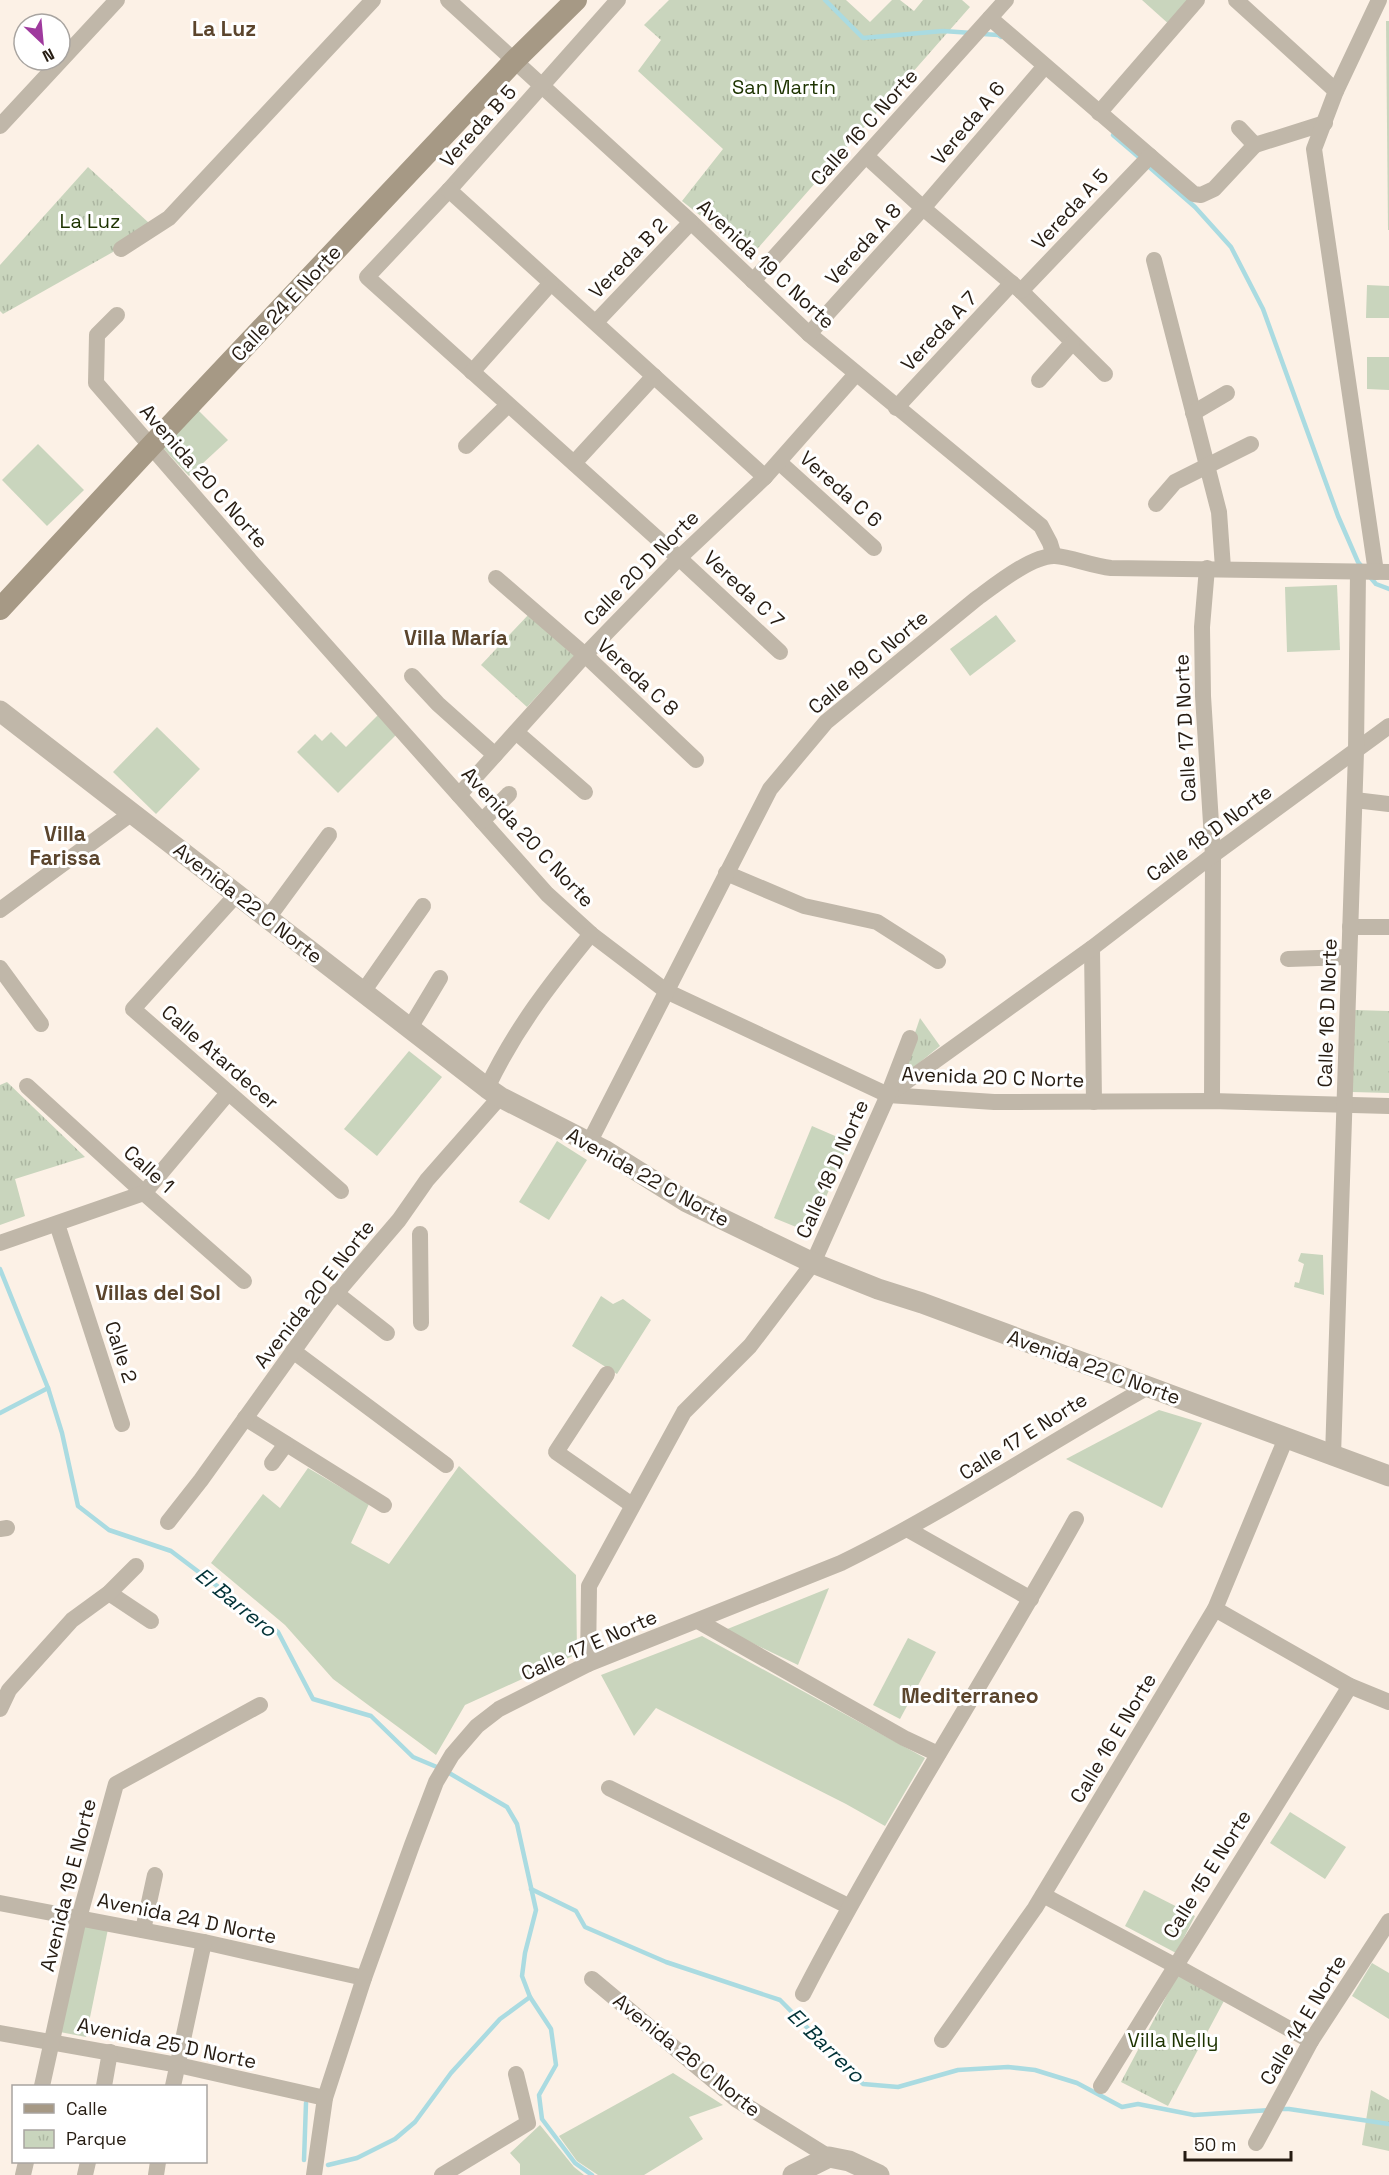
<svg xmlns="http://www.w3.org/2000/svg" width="1389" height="2175" viewBox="0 0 1389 2175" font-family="'Space Grotesk',sans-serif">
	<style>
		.green { fill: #c9d5bd }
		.park { fill: url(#park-tufts) }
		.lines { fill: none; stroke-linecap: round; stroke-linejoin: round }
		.stream { stroke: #aadbe1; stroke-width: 4.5 }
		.minor { stroke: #c0b7a9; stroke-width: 16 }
		.tertiary { stroke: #c0b7a9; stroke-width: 21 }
		.secondary { stroke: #a69985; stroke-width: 22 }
		.labels { text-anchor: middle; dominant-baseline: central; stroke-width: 6; stroke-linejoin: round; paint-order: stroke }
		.park-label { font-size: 20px; fill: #1d3300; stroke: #fff }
		.street-label { font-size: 20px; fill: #261c12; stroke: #fff }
		.neighbourhood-label { font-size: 21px; font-weight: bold; fill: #5b452d; stroke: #fff }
		.water-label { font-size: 21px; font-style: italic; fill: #013237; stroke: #fff }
	</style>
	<defs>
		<pattern id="park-tufts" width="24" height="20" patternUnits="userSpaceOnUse" patternTransform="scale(1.5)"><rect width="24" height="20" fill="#c9d5bd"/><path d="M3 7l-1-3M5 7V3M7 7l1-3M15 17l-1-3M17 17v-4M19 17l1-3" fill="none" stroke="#acb6a1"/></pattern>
	</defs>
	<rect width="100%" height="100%" fill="#fcf1e6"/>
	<!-- green -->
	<g class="green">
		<polygon points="1142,0 1194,0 1171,26"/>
		<polygon points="1386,21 1389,21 1389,230 1388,230"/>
		<polygon points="1367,285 1389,286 1389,318 1366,318"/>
		<polygon points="1367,357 1389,357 1389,390 1367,389"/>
		<polygon points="198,410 228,440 189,476 161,446"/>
		<polygon points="38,444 84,490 47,526 2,480"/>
		<polygon points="1337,585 1340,650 1287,652 1285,587"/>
		<polygon points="996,615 1016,641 970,676 950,649"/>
		<polygon points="380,713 399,732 338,793 297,752 315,734 322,741 331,732 346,747"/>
		<polygon points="157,727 200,769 156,814 113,772"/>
		<polygon points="409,1051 442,1077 377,1156 344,1129"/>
		<polygon points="812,1126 849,1142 811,1233 774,1218"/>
		<polygon points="557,1141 587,1160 549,1220 519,1202"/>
		<polygon points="1301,1253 1323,1255 1324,1295 1294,1287 1295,1282 1299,1283 1304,1264 1298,1261"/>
		<polygon points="601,1296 613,1304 623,1299 651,1320 617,1374 572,1346"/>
		<polygon points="1159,1410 1202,1423 1162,1508 1066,1459"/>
		<polygon points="459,1466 576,1575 577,1654 465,1705 436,1755 333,1679 285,1625 211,1563 263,1494 280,1508 308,1468 369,1504 351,1543 389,1564"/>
		<polygon points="829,1588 798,1665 725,1630"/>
		<polygon points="702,1636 925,1758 885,1826 846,1804 656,1708 634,1736 601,1675"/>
		<polygon points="908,1638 936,1652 900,1719 873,1705"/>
		<polygon points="1290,1812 1346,1847 1325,1879 1270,1843"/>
		<polygon points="1144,1890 1195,1916 1176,1953 1125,1926"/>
		<polygon points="83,1924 108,1929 86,2037 60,2032"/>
		<polygon points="1372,1963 1389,1973 1389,2019 1352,1996"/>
		<polygon points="673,2073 723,2105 689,2117 703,2139 644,2175 598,2175 577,2161 559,2136"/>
		<polygon points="540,2125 574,2167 584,2175 520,2175 520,2164 510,2153"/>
	</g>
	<!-- park -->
	<g class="park">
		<polygon points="669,0 846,0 870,22 892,0 900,0 914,11 923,0 962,0 970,7 751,256 682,201 723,149 638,71 661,40 644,25"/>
		<polygon points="88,167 149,223 136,239 3,314 0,311 0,265"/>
		<polygon points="530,613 575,655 527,707 481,665"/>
		<polygon points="1355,1010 1389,1011 1389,1093 1352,1092"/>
		<polygon points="920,1018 940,1046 903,1076 901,1074"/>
		<polygon points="7,1082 85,1157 15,1179 25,1216 0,1225 0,1085"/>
		<polygon points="1178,1974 1225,1999 1168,2106 1121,2082"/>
		<polygon points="1371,2090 1389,2100 1389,2151 1362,2145"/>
	</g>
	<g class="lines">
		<!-- stream -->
		<g class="stream">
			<polyline points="825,0 863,38 943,31 972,33"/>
			<polyline points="983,34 998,35 1001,37"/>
			<polyline points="1113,135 1141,159"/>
			<polyline points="1147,165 1195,207 1231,247 1263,309 1338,516 1358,562 1363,568"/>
			<polyline points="1370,577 1376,584 1389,589"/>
			<polyline points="0,1269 48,1388 62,1433 78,1506 109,1530 171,1551 278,1632 313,1699 371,1716 413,1757 444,1770 507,1807 517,1824 536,1910 525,1953 522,1976 530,1997 551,2029 556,2065 539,2095 542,2119 575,2163 592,2175"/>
			<polyline points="0,1413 48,1388"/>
			<polyline points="531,1889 576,1911 585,1927 666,1962 780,2000 863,2084 898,2087 958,2070 1008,2067 1035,2070 1077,2083 1122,2107 1138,2104 1194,2115 1271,2110"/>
			<polyline points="1279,2109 1289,2109 1389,2124"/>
			<polyline points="304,2160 306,2103"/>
			<polyline points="328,2165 357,2158 395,2139 415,2122 451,2073 500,2019 530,1997"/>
		</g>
		<!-- minor -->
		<g class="minor">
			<polyline points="448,0 691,222 809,334 1041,526 1050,543 1054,556"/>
			<polyline points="618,0 449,190 367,277 679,558 780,652"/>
			<polyline points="1236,0 1336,91"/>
			<polyline points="990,18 1194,194 1201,195 1214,189 1255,145"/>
			<polyline points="1099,113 1197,0"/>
			<polyline points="0,126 117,0"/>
			<polyline points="1239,128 1255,145 1325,123"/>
			<polyline points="866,156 923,208 1021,291 1105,374"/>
			<polyline points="449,190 765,477"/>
			<polyline points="121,249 169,218 373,0"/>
			<polyline points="1154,260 1219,512 1223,568"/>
			<polyline points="753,281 1006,0"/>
			<polyline points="1021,291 1150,156"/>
			<polyline points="117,315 97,335 96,383 254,565 547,894 591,934 666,991 888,1095 994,1102 1212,1101 1389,1106"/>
			<polyline points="596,322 691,222"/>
			<polyline points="809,334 923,208 1045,66"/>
			<polyline points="472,372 551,283"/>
			<polyline points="1039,380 1072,343"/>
			<polyline points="896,408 1012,283"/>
			<polyline points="1193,413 1227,393"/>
			<polyline points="466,446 508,405"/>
			<polyline points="779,462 874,548"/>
			<polyline points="574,463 654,376"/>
			<polyline points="1156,504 1175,482 1251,444"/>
			<polyline points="1207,568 1202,627 1203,696 1213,855 1212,1101"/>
			<polyline points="1376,572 1314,149 1336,91 1379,0"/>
			<polyline points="496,578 585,655 696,760"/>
			<polyline points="412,676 438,704 495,755"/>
			<polyline points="516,732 585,792"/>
			<polyline points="459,795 585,655 679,558 765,477 856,374"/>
			<polyline points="1355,800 1389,804"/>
			<polyline points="482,821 509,794"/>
			<polyline points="726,873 804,906 877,922 938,961"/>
			<polyline points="237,894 133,1009 341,1191"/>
			<polyline points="0,910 132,813"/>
			<polyline points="268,918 329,835"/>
			<polyline points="1350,927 1389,927"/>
			<polyline points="1092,948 1094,1102"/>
			<polyline points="1288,959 1349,957"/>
			<polyline points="0,968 41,1024"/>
			<polyline points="363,992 423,906"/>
			<polyline points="410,1028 440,978"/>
			<polyline points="27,1086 144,1193 244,1281"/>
			<path d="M487 1088C515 1029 550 984 591 934"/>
			<polyline points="889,1094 1092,948 1213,855 1389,726"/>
			<path d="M589 1143 770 789 826 722 976 599C994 586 1032 555 1055 556 1071 557 1092 566 1111 568L1389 572"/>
			<polyline points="57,1224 122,1424"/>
			<polyline points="420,1234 421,1323"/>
			<polyline points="0,1243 144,1193 228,1093"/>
			<polyline points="336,1293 387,1333"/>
			<polyline points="293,1351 446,1465"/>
			<polyline points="607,1374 556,1452 632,1505"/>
			<polyline points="245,1418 384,1505"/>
			<polyline points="1333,1456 1356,752 1358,572"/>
			<polyline points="272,1463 286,1444"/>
			<polyline points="168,1522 201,1480 327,1304 399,1220 427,1180 500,1097"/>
			<polyline points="0,1529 7,1528"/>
			<polyline points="907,1529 1031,1599"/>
			<polyline points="109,1593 151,1621"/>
			<polyline points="1215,1609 1350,1686 1389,1702"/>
			<polyline points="698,1621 904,1738 938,1754"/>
			<polyline points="588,1664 589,1586 684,1412 750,1346 813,1263 888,1095 910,1038"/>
			<polyline points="0,1709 9,1690 72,1620 109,1593 136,1566"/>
			<polyline points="609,1788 848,1906"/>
			<polyline points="1043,1895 1174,1965 1311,2041"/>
			<polyline points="0,1903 204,1942 364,1978"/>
			<polyline points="143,1930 155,1875"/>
			<polyline points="592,1979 737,2100 829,2157"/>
			<path d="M803 1994C887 1832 987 1678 1076 1519"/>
			<polyline points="0,2033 178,2065 325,2098"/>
			<polyline points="942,2040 1035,1908 1215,1609 1286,1438"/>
			<polyline points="42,2086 79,1918 116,1784 260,1705"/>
			<polyline points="104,2086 110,2052"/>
			<polyline points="173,2086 204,1942"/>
			<polyline points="1101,2086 1350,1686"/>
			<polyline points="1256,2143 1311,2041 1389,1921"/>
			<polyline points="23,2175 26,2162"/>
			<polyline points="85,2175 88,2162"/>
			<polyline points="156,2175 158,2162"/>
			<path d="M314 2175 325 2098 364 1978 412 1845 436 1782 452 1755 477 1726 499 1709 588 1664 841 1563C947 1511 1045 1445 1148 1387"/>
			<polyline points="442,2175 528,2123 516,2074"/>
		</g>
		<!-- tertiary -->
		<g class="tertiary">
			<polyline points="0,711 487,1088 500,1097 604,1150 687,1202 813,1263 878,1289 922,1303 1389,1476"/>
			<polyline points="793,2175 829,2157 849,2161 879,2175"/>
		</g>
		<!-- secondary -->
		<polyline class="secondary" points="0,609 151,446 514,61 576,0"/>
	</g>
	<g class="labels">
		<!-- park labels -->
		<g class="park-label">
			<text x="784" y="87">San Martín</text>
			<text x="90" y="221">La Luz</text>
			<text x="1173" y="2040">Villa Nelly</text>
		</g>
		<!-- street labels -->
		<g class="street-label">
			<text transform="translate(968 123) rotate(-50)">Vereda A 6</text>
			<text transform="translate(478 126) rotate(-48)">Vereda B 5</text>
			<text transform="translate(864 127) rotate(-48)">Calle 16 C Norte</text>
			<text transform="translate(1070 209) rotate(-47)">Vereda A 5</text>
			<text transform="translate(863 244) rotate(-48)">Vereda A 8</text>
			<text transform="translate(628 258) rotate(-46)">Vereda B 2</text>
			<text transform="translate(766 264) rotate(43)">Avenida 19 C Norte</text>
			<text transform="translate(286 303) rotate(-47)">Calle 24 E Norte</text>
			<text transform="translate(939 331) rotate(-47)">Vereda A 7</text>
			<text transform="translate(204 476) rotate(49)">Avenida 20 C Norte</text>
			<text transform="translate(841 489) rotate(42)">Vereda C 6</text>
			<text transform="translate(641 568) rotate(-45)">Calle 20 D Norte</text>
			<text transform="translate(744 589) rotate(43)">Vereda C 7</text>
			<text transform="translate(868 662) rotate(-40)">Calle 19 C Norte</text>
			<text transform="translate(638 677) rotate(43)">Vereda C 8</text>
			<text transform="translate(1185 728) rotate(-93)">Calle 17 D Norte</text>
			<text transform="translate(1209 833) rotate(-36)">Calle 18 D Norte</text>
			<text transform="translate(528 837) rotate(47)">Avenida 20 C Norte</text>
			<text transform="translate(248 903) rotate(38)">Avenida 22 C Norte</text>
			<text transform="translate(1327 1013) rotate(-88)">Calle 16 D Norte</text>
			<text transform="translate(220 1057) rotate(41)">Calle Atardecer</text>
			<text transform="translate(993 1077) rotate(2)">Avenida 20 C Norte</text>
			<text transform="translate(149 1169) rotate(42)">Calle 1</text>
			<text transform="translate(832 1169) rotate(-66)">Calle 18 D Norte</text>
			<text transform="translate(648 1177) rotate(29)">Avenida 22 C Norte</text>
			<text transform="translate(314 1294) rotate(-52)">Avenida 20 E Norte</text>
			<text transform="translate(121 1352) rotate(72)">Calle 2</text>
			<text transform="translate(1094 1367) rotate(20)">Avenida 22 C Norte</text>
			<text transform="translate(1023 1436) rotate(-32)">Calle 17 E Norte</text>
			<text transform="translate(589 1645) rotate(-24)">Calle 17 E Norte</text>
			<text transform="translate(1113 1738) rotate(-59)">Calle 16 E Norte</text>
			<text transform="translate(1207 1874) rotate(-58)">Calle 15 E Norte</text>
			<text transform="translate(68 1885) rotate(-76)">Avenida 19 E Norte</text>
			<text transform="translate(187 1918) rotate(12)">Avenida 24 D Norte</text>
			<text transform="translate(1303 2020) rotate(-59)">Calle 14 E Norte</text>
			<text transform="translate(167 2043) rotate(12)">Avenida 25 D Norte</text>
			<text transform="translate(687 2055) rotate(39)">Avenida 26 C Norte</text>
		</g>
		<!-- neighbourhood labels -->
		<g class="neighbourhood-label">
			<text x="224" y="28">La Luz</text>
			<text x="456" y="637">Villa María</text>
			<text x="65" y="833">Villa<tspan x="65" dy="24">Farissa</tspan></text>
			<text x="158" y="1292">Villas del Sol</text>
			<text x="970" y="1695">Mediterraneo</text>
		</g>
		<!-- water labels -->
		<g class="water-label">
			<text transform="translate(236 1602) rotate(39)">El Barrero</text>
			<text transform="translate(826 2045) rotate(44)">El Barrero</text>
		</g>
	</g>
	<!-- legend -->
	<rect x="12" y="2085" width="195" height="78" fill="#ffffff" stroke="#a8a4a0" stroke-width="1.5"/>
	<rect x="24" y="2104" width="30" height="9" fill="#a69985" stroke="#a8a4a0" stroke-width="1.5"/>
	<text x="66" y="2115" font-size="18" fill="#261c12">Calle</text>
	<rect x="24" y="2130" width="30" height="18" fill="url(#park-tufts)" stroke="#a8a4a0" stroke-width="1.5"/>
	<text x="66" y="2145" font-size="18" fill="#261c12">Parque</text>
	<!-- north arrow -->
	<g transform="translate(42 42) rotate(154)"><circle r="28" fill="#ffffff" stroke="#a8a4a0" stroke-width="1.5"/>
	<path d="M0-4.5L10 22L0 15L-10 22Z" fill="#9f3a9e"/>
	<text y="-9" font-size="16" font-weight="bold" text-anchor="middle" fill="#261c12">N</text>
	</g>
	<!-- scale -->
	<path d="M1185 2151v9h106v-9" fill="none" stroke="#261c12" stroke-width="3"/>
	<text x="1194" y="2151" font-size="18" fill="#261c12" stroke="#ffffff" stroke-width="4.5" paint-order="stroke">50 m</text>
</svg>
